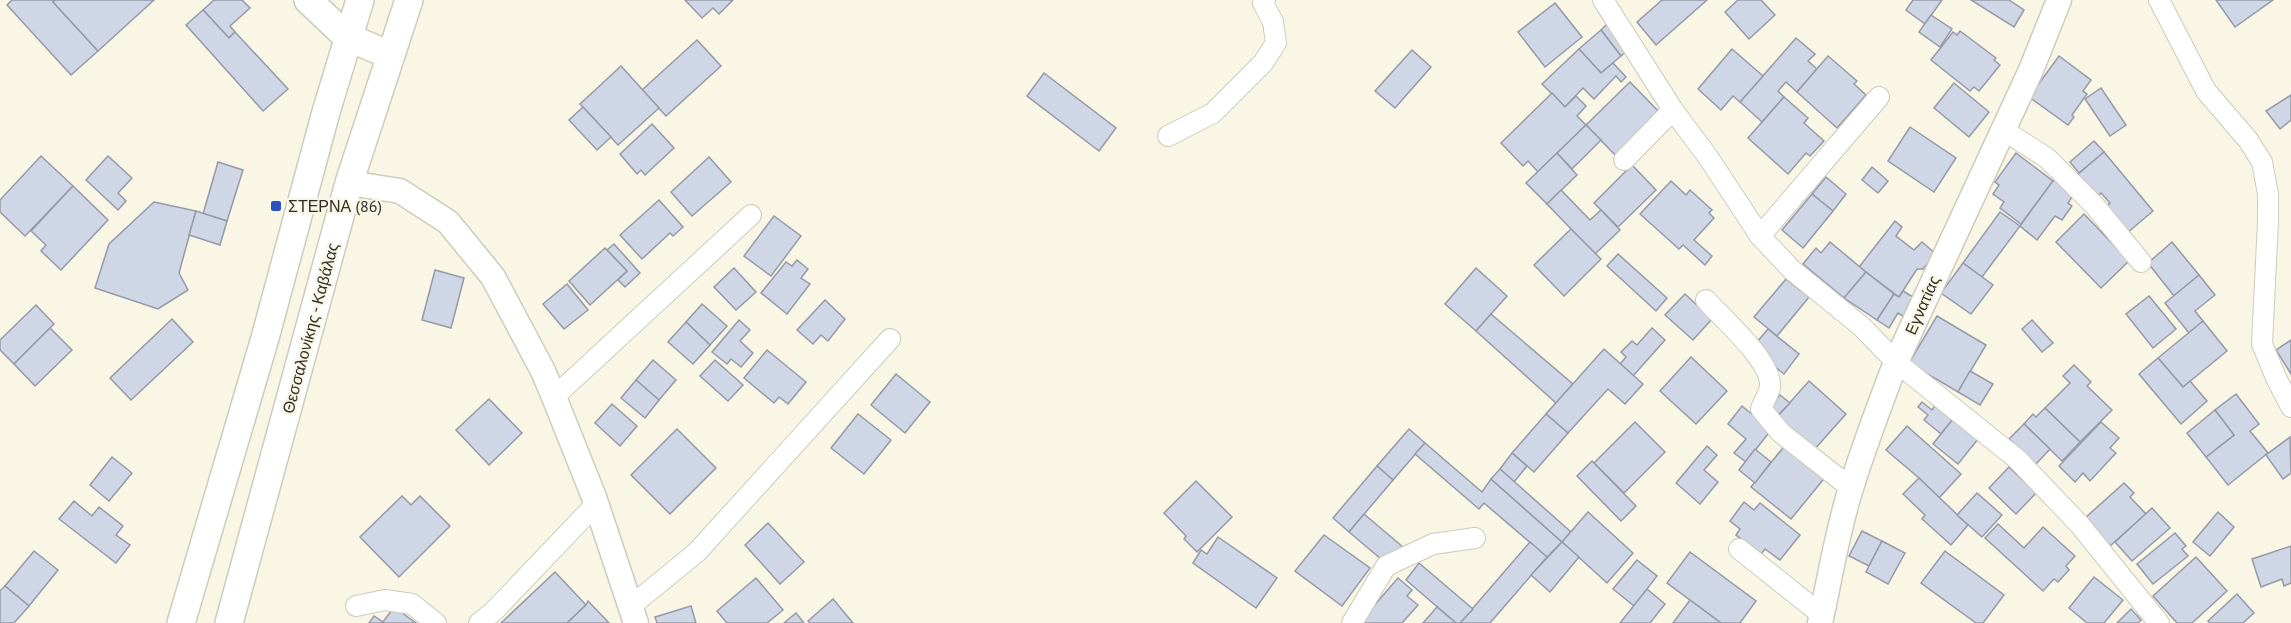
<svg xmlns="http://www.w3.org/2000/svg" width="2291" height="623" viewBox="0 0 2291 623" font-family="'PT Sans',sans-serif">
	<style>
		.building { fill: #cfd6e5; stroke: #949aa8; stroke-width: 1.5 }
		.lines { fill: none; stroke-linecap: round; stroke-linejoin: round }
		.minor-casing { stroke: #cecbbb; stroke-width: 22 }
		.tertiary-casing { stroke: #cecbbb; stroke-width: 27 }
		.secondary-casing { stroke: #cecbbb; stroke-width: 30 }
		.minor { stroke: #fff; stroke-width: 20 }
		.tertiary { stroke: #fff; stroke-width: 24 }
		.secondary { stroke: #fff; stroke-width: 27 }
		.poi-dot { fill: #2e51c1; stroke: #f9f6e6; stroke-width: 2 }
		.labels { text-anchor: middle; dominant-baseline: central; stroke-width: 4.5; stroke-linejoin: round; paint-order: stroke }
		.poi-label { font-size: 16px; fill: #2f2e28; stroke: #f9f6e6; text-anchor: start }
		.street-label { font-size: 16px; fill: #2f2e28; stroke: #f9f6e6 }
	</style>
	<rect width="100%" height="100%" fill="#f9f6e6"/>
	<!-- building -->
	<g class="building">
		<polygon points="12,0 55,0 53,2 98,51 71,75 7,5"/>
		<polygon points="55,0 154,0 98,51 53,2"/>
		<polygon points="214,0 242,0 250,8 230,26 235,32 229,38 203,10"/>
		<polygon points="685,0 733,0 719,14 713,8 702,18"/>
		<polygon points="1662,0 1707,0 1656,45 1637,22"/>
		<polygon points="1738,0 1761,0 1775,15 1749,39 1725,12"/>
		<polygon points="1913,0 1942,0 1925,24 1906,10"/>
		<polygon points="1971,0 2009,0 2024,10 2014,27"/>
		<polygon points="2216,0 2273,0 2235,27"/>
		<polygon points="1555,3 1582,37 1545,67 1518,32"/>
		<polygon points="203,10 229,38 235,32 288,89 263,111 186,25"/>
		<polygon points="1931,15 1952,29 1940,47 1919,32"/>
		<polygon points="1612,19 1627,51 1621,56 1601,30"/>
		<polygon points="1601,30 1621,56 1601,73 1579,49"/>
		<polygon points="1960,31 1996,58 1994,60 2000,65 1979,91 1974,87 1970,91 1931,60 1953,32 1957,35"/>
		<polygon points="1796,38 1815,54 1808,61 1817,69 1797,92 1786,82 1778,91 1784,97 1762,122 1740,102"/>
		<polygon points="697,40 721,66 666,116 642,90"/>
		<polygon points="1579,49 1601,73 1613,63 1626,77 1621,82 1616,76 1594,99 1583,88 1565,107 1542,84"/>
		<polygon points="1732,49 1763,76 1740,102 1733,96 1721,110 1698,89"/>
		<polygon points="1412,50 1431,67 1395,108 1375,91"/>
		<polygon points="1828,56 1857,81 1854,84 1866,95 1837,128 1797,92"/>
		<polygon points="2059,56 2091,80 2083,91 2087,94 2072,115 2074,117 2068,125 2029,97"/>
		<polygon points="621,66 659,108 618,145 580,104"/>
		<polygon points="1044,73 1116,128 1099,151 1027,96"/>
		<polygon points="1630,82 1662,115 1618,158 1586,125"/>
		<polygon points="1954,83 1989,112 1969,137 1934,108"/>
		<polygon points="2101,88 2126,125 2110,136 2085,99"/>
		<polygon points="1552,93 1565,107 1576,96 1586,106 1577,116 1586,125 1538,172 1528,161 1523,166 1501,143"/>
		<polygon points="2291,95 2291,120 2280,129 2266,111"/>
		<polygon points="1784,97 1808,118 1804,123 1824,141 1810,156 1806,153 1788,174 1748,138"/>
		<polygon points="583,107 611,137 597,150 569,120"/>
		<polygon points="652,124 674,148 645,175 641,170 637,174 620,154"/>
		<polygon points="1586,125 1601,140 1572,169 1557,153"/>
		<polygon points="1910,127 1956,158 1934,192 1888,161"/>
		<polygon points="2094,141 2104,152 2079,173 2070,162"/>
		<polygon points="2104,152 2153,211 2126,234 2104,208 2110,203 2101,193 2096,197 2077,175"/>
		<polygon points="1557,153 1577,175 1547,204 1526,183"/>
		<polygon points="2016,153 2053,181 2021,224 2000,208 2004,202 1993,194 1999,185 1995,182"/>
		<polygon points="41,156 73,186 25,236 0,212 0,200"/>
		<polygon points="108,156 132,178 118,193 126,201 118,210 86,180"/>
		<polygon points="709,157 731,182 692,216 671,192"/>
		<polygon points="218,162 243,170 227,221 203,214"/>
		<polygon points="1632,165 1656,190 1618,227 1594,203"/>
		<polygon points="1872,167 1888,181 1878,193 1862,180"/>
		<polygon points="1826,177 1846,194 1833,211 1812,194"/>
		<polygon points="2055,178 2075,192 2068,203 2072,206 2062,220 2055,216 2037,240 2020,226"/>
		<polygon points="1671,181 1686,195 1690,190 1712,210 1709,213 1714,218 1694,240 1712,256 1705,265 1683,245 1679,249 1640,214"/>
		<polygon points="73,186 108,220 61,270 41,251 46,245 31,231"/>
		<polygon points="1561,190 1590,220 1601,210 1620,230 1595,254 1547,204"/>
		<polygon points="1812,194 1833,211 1803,248 1782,230"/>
		<polygon points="659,200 683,227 673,236 670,233 642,259 620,235"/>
		<polygon points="154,202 196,211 179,273 188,290 158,309 95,288 109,244"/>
		<polygon points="196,211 227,221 220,245 189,235"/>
		<polygon points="2000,212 2020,226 1982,277 1963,263"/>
		<polygon points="2084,214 2129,261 2101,288 2056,242"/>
		<polygon points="774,216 801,236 771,276 744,256"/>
		<polygon points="1895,221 1902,227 1896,236 1914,250 1922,242 1936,254 1923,269 1917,269 1899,297 1859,267"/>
		<polygon points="1571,229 1601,259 1564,296 1534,265"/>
		<polygon points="1830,242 1866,272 1844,298 1803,264 1816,248 1821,253"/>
		<polygon points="2172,242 2199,275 2174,296 2148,263"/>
		<polygon points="614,244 640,273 625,287 618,280 627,271 607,250"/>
		<polygon points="605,248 627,271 590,305 569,281"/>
		<polygon points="1618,254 1667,298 1656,311 1607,266"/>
		<polygon points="797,260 808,269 801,278 810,284 787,314 761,293 786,262 792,266"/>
		<polygon points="1963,263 1993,285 1971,314 1941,293"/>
		<polygon points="734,268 756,292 736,310 714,287"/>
		<polygon points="1476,268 1507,296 1476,331 1445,304"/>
		<polygon points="435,270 464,278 451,328 422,320"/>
		<polygon points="1866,272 1894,294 1877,320 1844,298"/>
		<polygon points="2199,275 2215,295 2195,311 2203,321 2189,333 2165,303"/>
		<polygon points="1786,279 1809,297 1777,336 1754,317"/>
		<polygon points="567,284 588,310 564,329 543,304"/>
		<polygon points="1903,291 1918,300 1906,318 1898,313 1889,328 1877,320 1894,294 1899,297"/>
		<polygon points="1685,294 1712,319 1693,340 1665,315"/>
		<polygon points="2149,296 2176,329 2153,348 2126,314"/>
		<polygon points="825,300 845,319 828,341 821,335 813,344 797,330"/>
		<polygon points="702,304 727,326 710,345 686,322"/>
		<polygon points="36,305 54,324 14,364 0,350 0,340"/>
		<polygon points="1491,314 1573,384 1556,403 1476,331"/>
		<polygon points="1937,316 1986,345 1958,392 1909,363"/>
		<polygon points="172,319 193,342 131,400 110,378"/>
		<polygon points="739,320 750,330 740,341 753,353 741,367 731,359 727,364 712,352"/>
		<polygon points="2032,320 2053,343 2042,352 2022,329"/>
		<polygon points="2203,321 2227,351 2183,387 2158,358"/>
		<polygon points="686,322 710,345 693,364 668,342"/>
		<polygon points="50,328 72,350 35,386 14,364"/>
		<polygon points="1652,328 1665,340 1633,376 1620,364 1626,357 1621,352 1632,341 1637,345"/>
		<polygon points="1768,329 1799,354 1784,374 1752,348"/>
		<polygon points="2291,340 2291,374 2276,350"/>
		<polygon points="1604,349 1643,384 1625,404 1608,389 1568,433 1546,414"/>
		<polygon points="767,350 806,382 788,404 779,397 774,403 744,378"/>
		<polygon points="1691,357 1727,391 1696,424 1660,391"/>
		<polygon points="2158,358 2183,387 2190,381 2207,401 2181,424 2139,374"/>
		<polygon points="653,360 676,380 659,400 636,380"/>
		<polygon points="715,360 743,385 728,401 700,376"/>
		<polygon points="2074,365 2091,382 2087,386 2112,410 2080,442 2045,408 2070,383 2063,376"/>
		<polygon points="1970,371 1993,384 1980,405 1958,392"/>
		<polygon points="896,374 930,402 905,433 871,405"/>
		<polygon points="636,380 659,400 645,418 621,398"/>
		<polygon points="1809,381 1846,414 1813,451 1776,418"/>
		<polygon points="2236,394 2259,424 2250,431 2268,453 2228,485 2206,457 2234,435 2215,410"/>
		<polygon points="1780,395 1790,403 1778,415 1769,407"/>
		<polygon points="489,399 522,433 489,465 456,430"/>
		<polygon points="1922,402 1932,410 1935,405 1953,419 1941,434 1924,420 1928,415 1918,407"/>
		<polygon points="612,404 637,426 620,446 595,423"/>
		<polygon points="1742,406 1771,430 1746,462 1734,453 1746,439 1728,424"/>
		<polygon points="2045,408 2080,442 2062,461 2024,424 2033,414 2036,417"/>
		<polygon points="2215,410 2234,435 2206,457 2187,433"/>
		<polygon points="858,414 891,440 864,474 831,448"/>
		<polygon points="1546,414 1568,433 1534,472 1512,453"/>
		<polygon points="1953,419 1978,439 1958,464 1933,444"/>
		<polygon points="1635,422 1665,452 1624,493 1594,463"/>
		<polygon points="2101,422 2119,438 2110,448 2116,453 2090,481 2083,473 2075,482 2059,466"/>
		<polygon points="2024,424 2050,449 2036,464 2009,439"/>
		<polygon points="1907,426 1961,474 1939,498 1919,478 1886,450"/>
		<polygon points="677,429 716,468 670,514 631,475"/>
		<polygon points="1409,429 1425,443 1393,480 1377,466"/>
		<polygon points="2290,437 2291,473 2283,479 2266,455"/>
		<polygon points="1425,443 1482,492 1491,479 1562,542 1547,557 1484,503 1479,509 1415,454"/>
		<polygon points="1787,443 1827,475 1791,519 1751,487"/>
		<polygon points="1707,446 1717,455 1704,470 1718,482 1700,504 1676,483"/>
		<polygon points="1755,449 1771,462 1755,483 1739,470"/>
		<polygon points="1512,453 1527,466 1514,482 1500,469"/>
		<polygon points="112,457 132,473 109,501 90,485"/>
		<polygon points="1592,461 1636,506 1621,521 1577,476"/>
		<polygon points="1377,466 1393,480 1349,532 1333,518"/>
		<polygon points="2009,467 2036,493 2016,514 1989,488"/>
		<polygon points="1500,469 1571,532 1562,542 1491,479"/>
		<polygon points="1919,478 1968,525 1951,545 1922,519 1925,515 1903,494"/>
		<polygon points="1196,481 1232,517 1197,552 1184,539 1186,536 1164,513"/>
		<polygon points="2124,483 2134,493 2130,497 2146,514 2110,546 2085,518"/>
		<polygon points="1977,493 2002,515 1982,537 1957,515"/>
		<polygon points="402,496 411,505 420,496 450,526 399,577 360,537"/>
		<polygon points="74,501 92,516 99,507 123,526 116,535 130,545 116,563 59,519"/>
		<polygon points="1744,502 1754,510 1760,503 1800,535 1780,560 1765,549 1761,554 1736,535 1740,529 1730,521"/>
		<polygon points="2152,508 2170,528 2132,561 2115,542"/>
		<polygon points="1588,512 1633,553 1607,583 1562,542"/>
		<polygon points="2218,512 2234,527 2210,556 2193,542"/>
		<polygon points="1364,514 1403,547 1388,565 1349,532"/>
		<polygon points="768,523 804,562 780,584 745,545"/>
		<polygon points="1998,524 2024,548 2043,527 2075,556 2066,566 2069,570 2058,582 2054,579 2043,591 1985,538"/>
		<polygon points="1862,531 1882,541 1869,566 1849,556"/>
		<polygon points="2175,533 2186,546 2182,549 2188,556 2153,584 2137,564"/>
		<polygon points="1324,535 1370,568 1342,606 1295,571"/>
		<polygon points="1218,537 1277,578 1256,608 1193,563 1201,550 1207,554"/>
		<polygon points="1882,541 1905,553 1888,584 1866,572"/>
		<polygon points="1530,542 1547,557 1490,623 1460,623"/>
		<polygon points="1562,542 1579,557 1550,592 1531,575"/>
		<polygon points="2291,546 2291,583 2284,586 2282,579 2261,587 2252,559"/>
		<polygon points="34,551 58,570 29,606 5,586"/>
		<polygon points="1945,551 2004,595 1983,623 1976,623 1921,583"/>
		<polygon points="1690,552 1756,601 1740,623 1721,623 1667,583"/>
		<polygon points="2196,557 2227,591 2192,623 2177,623 2153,596"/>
		<polygon points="1637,560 1657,576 1634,606 1613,589"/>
		<polygon points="1419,563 1473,609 1460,623 1456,623 1406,580"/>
		<polygon points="555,572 586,605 567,623 501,623"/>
		<polygon points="2094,577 2123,600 2104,623 2087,623 2069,608"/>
		<polygon points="756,578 783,610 767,623 727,623 717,611"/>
		<polygon points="1398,578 1412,590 1407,596 1418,605 1402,623 1359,623"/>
		<polygon points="5,586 29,606 14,623 0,623 0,591"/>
		<polygon points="1647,589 1665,604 1650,623 1620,623"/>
		<polygon points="2237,594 2254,613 2243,623 2210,623 2208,621"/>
		<polygon points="833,599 853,623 810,623 808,621"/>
		<polygon points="1690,600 1721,623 1673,623"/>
		<polygon points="588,601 609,623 567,623 586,605"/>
		<polygon points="691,606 696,623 657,623 655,617"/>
		<polygon points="394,607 416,623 369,623 374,616 383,622"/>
		<polygon points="1437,607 1456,623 1423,623"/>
		<polygon points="2131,609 2141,620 2138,623 2117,623"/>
		<polygon points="796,613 804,623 784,623"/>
	</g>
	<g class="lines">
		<defs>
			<g id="minor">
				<polyline points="1603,0 1673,110 1708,157 1760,236 1792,270 1862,327 1896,362 2017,459 2080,525 2159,623"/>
				<polyline points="2159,0 2206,91 2248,140 2262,162 2268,194 2268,221 2262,344 2277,380 2291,407"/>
				<polyline points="2003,130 2047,158 2095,206 2141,262"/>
				<polyline points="1168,136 1213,113 1263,63 1276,43 1273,22 1263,3 1265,0"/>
				<polyline points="1624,160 1673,110"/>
				<polyline points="1760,236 1879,97"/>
				<path d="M1706 300C1722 318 1773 362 1770 387 1769 394 1763 402 1761 409L1781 433 1851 488"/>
				<polyline points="554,397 751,215"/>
				<polyline points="1739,549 1822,615"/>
				<polyline points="356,606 385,600 412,604 436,623"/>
				<polyline points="631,606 697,552 890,339"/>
				<polyline points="479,623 494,611 596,504"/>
				<polyline points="1352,623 1386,566 1433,544 1475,538"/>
			</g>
			<g id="tertiary">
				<polyline points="349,183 400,191 448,222 493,277 543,371 554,397 594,497 636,623"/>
				<path d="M1820 623C1830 578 1837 532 1851 488 1864 446 1880 404 1896 362L2031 70 2059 0"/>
			</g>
			<g id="secondary">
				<polyline points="308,0 347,37 390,55"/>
				<polyline points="181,623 265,338 326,112 360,0"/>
				<polyline points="229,623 349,183 409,0"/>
			</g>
		</defs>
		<!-- minor casing -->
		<use href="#minor" class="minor-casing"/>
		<!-- tertiary casing -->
		<use href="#tertiary" class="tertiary-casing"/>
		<!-- secondary casing -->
		<use href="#secondary" class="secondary-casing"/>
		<!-- minor -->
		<use href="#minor" class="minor"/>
		<!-- tertiary -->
		<use href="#tertiary" class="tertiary"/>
		<!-- secondary -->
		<use href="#secondary" class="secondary"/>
	</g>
	<!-- markers -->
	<rect class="poi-dot" x="270" y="200" width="12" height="12" rx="3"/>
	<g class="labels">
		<!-- poi labels -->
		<g class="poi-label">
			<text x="288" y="206">ΣΤΕΡΝΑ (86)</text>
		</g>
		<!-- street labels -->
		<g class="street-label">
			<text transform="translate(1922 305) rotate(-66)">Εγνατίας</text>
			<text transform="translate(310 328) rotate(-75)">Θεσσαλονίκης - Καβάλας</text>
		</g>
	</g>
</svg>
